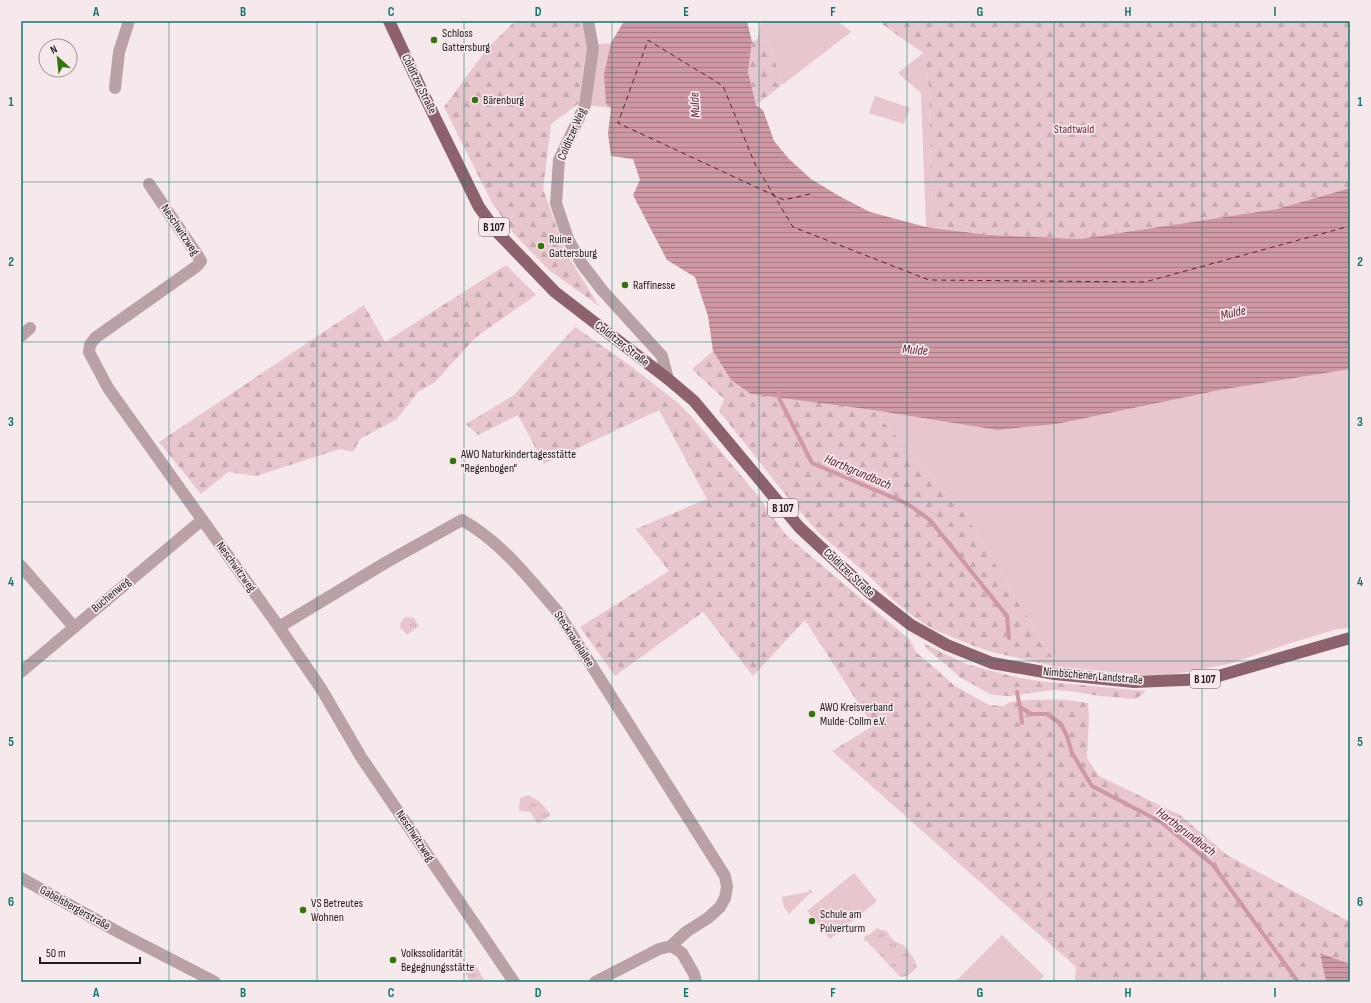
<svg xmlns="http://www.w3.org/2000/svg" width="1371" height="1003" viewBox="0 0 1371 1003" font-family="'Sofia Sans Condensed',sans-serif">
	<style>
		.grass { fill: #e8c6cd }
		.forest { fill: url(#forest-firs) }
		.park { fill: url(#park-tufts) }
		.water { fill: url(#water-rules) }
		.lines { fill: none; stroke-linecap: round; stroke-linejoin: round }
		.stream { stroke: #ce98a4; stroke-width: 4 }
		.ferry { stroke: #5e1d32; stroke-width: 1; stroke-dasharray: 5 4; stroke-linecap: butt }
		.minor { stroke: #baa1a6; stroke-width: 12 }
		.major { stroke: #8d626c; stroke-width: 12 }
		.grid { fill: none; stroke: #0f766e; stroke-width: 1; stroke-opacity: 0.55 }
		.poi-dot { fill: #33730d; stroke: #f5e9eb; stroke-width: 1.5 }
		.labels { text-anchor: middle; dominant-baseline: central; stroke-width: 3.5; stroke-linejoin: round; paint-order: stroke }
		.shield { fill: #f5e9eb; stroke: #5f5859; stroke-width: 1 }
		.shield-label { font-size: 11px; font-weight: bold; fill: #1f1a1b }
		.poi-label { font-size: 12px; fill: #1f1a1b; stroke: #f5e9eb; text-anchor: start }
		.street-label { font-size: 12px; fill: #1f1a1b; stroke: #f5e9eb }
		.park-label { font-size: 12px; fill: #743144; stroke: #f5e9eb }
		.water-label { font-size: 13px; font-style: italic; fill: #5e1d32; stroke: #f5e9eb }
		.neatline { fill: none; stroke: #0f766e; stroke-width: 1.5 }
		.grid-label { font-size: 13px; text-anchor: middle; font-weight: bold; fill: #0f766e }
	</style>
	<defs>
		<pattern id="forest-firs" width="22" height="20" patternUnits="userSpaceOnUse"><rect width="22" height="20" fill="#e8c6cd"/><path d="M5 1l3.5 6h-7zM16 11l3.5 6h-7z" fill="#c7aaaf"/></pattern>
		<pattern id="park-tufts" width="24" height="20" patternUnits="userSpaceOnUse"><rect width="24" height="20" fill="#e8c6cd"/><path d="M3 7l-1-3M5 7V3M7 7l1-3M15 17l-1-3M17 17v-4M19 17l1-3" fill="none" stroke="#c7aaaf"/></pattern>
		<pattern id="water-rules" width="6" height="5" patternUnits="userSpaceOnUse"><rect width="6" height="5" fill="#ce98a4"/><path d="M0 2.5h6" fill="none" stroke="#a77b85"/></pattern>
	</defs>
	<rect width="100%" height="100%" fill="#f5e9eb"/>
	<!-- grass -->
	<g class="grass">
		<polygon points="761,21 838,21 851,32 782,85 770,44 758,38"/>
		<polygon points="611,43 604,74 611,108 578,104 587,45"/>
		<polygon points="923,53 929,87 932,217 931,227 926,227 921,93 898,73"/>
		<polygon points="875,96 910,108 904,124 869,113"/>
		<polygon points="1350,369 1350,628 1337,629 1288,644 1229,664 1181,673 1155,676 1058,667 967,517 873,410 997,430 1057,424 1220,390"/>
		<polygon points="854,873 877,901 830,939 807,911"/>
		<polygon points="810,889 813,892 812,893 809,894 789,914 784,907 781,897 808,892"/>
		<polygon points="1002,935 1044,976 1038,982 955,982"/>
	</g>
	<!-- forest -->
	<g class="forest">
		<polygon points="515,21 581,21 587,45 578,104 551,124 543,189 566,253 599,306 549,270 514,234 492,203 444,107 486,50"/>
		<polygon points="886,21 1350,21 1350,188 1277,209 1080,239 989,235 931,227 932,217 929,87 923,53 882,24"/>
		<polygon points="758,38 770,44 782,85 756,105 748,72 752,42"/>
		<polygon points="506,265 536,295 476,337 435,382 418,392 397,419 360,439 353,452 340,449 256,476 228,472 201,494 159,442 364,305 385,342"/>
		<path d="M575 327 628 364 678 403 691 416 758 496 786 535 910 640 916 652 955 686 989 705 1004 706 1010 702C1038 699 1061 698 1088 703L1089 717 1087 758 1099 776 1180 815 1227 855 1350 922V964L1320 953 1326 982H1075L1076 967 832 751 873 726 805 620 753 676 703 612 615 676 580 627 669 571 636 529 707 499 659 410 544 464 518 415 478 435 466 424 514 395Z"/>
		<polygon points="713,351 731,380 751,394 873,410 967,517 1058,667 992,652 971,645 933,629 913,616 892,599 870,577 819,533 789,499 719,411 724,399 692,369"/>
		<polygon points="923,643 966,664 1011,676 1038,681 1146,691 1136,699 1100,696 1069,691 1053,690 1009,696 992,695 961,678 926,648"/>
	</g>
	<!-- park -->
	<g class="park">
		<polygon points="408,617 414,618 419,626 407,635 400,627 400,624 404,618"/>
		<polygon points="528,795 540,802 551,815 538,824 530,812 519,811 520,798"/>
		<path d="M877 928 881 930H885C889 933 890 937 893 940 895 942 899 943 902 944 907 948 916 960 917 967 912 973 908 977 900 977L869 943 864 940 865 936 870 934Z"/>
		<polygon points="475,964 484,980 481,982 470,982 464,971"/>
	</g>
	<!-- water -->
	<g class="water">
		<polygon points="624,21 747,21 752,42 748,72 756,105 763,110 774,141 789,159 811,179 839,196 870,212 926,227 989,235 1080,239 1277,209 1350,188 1350,369 1220,390 1057,424 997,430 873,410 751,394 731,380 713,351 708,316 695,277 667,260 633,195 640,180 633,159 611,156 608,134 611,108 606,104 604,74 611,43"/>
		<polygon points="1320,953 1350,964 1350,982 1326,982"/>
	</g>
	<g class="lines">
		<!-- stream -->
		<g class="stream">
			<polyline points="779,392 779,398 812,463 908,504 930,520 1007,616 1009,638"/>
			<polyline points="1017,692 1020,707 1031,714 1047,714 1061,724 1067,736 1072,753 1092,786 1161,822 1213,865 1298,982"/>
			<polyline points="1020,707 1022,723"/>
		</g>
		<!-- ferry -->
		<polyline class="ferry" points="810,194 784,200 618,123 648,40 723,86 755,164 793,227 929,280 1145,282 1350,226"/>
		<!-- minor -->
		<g class="minor">
			<polyline points="588,21 593,48 585,105 559,160 556,203 568,239 582,264 602,290 662,356 668,379"/>
			<polyline points="115,88 119,52 129,21"/>
			<polyline points="149,184 198,256 201,261 197,266 95,338 90,345 89,352 108,388 279,627 322,690 361,757 514,982"/>
			<polyline points="21,336 30,328"/>
			<polyline points="21,566 74,627"/>
			<path d="M279 627 385 563 462 520C500 541 529 578 557 611L725 876 727 887 725 898 720 907 708 918 686 932 671 946 659 949 595 982"/>
			<polyline points="21,672 202,520"/>
			<polyline points="21,878 120,933 215,982"/>
			<polyline points="671,946 682,953 694,974 696,982"/>
		</g>
		<!-- major -->
		<polyline class="major" points="389,21 421,89 479,207 498,233 555,292 668,379 694,401 799,527 870,593 911,625 947,645 992,663 1055,674 1134,682 1208,679 1350,638"/>
	</g>
	<!-- grid -->
	<path class="grid" d="M169 21V982M317 21V982M464 21V982M612 21V982M759 21V982M907 21V982M1054 21V982M1202 21V982M21 182H1350M21 342H1350M21 502H1350M21 661H1350M21 821H1350"/>
	<!-- markers -->
	<g class="poi-dot">
		<circle cx="434" cy="40" r="4"/>
		<circle cx="475" cy="100" r="4"/>
		<circle cx="541" cy="246" r="4"/>
		<circle cx="625" cy="285" r="4"/>
		<circle cx="453" cy="461" r="4"/>
		<circle cx="812" cy="714" r="4"/>
		<circle cx="303" cy="910" r="4"/>
		<circle cx="812" cy="921" r="4"/>
		<circle cx="393" cy="960" r="4"/>
	</g>
	<g class="labels">
		<!-- shield labels -->
		<g class="shield">
			<rect x="479" y="218" width="30" height="18" rx="3"/>
			<rect x="768" y="499" width="30" height="18" rx="3"/>
			<rect x="1190" y="670" width="30" height="18" rx="3"/>
		</g>
		<g class="shield-label">
			<text x="494" y="227">B 107</text>
			<text x="783" y="508">B 107</text>
			<text x="1205" y="679">B 107</text>
		</g>
		<!-- poi labels -->
		<g class="poi-label">
			<text x="442" y="33">Schloss<tspan x="442" dy="14">Gattersburg</tspan></text>
			<text x="483" y="100">Bärenburg</text>
			<text x="549" y="239">Ruine<tspan x="549" dy="14">Gattersburg</tspan></text>
			<text x="633" y="285">Raffinesse</text>
			<text x="461" y="454">AWO Naturkindertagesstätte<tspan x="461" dy="14">"Regenbogen"</tspan></text>
			<text x="820" y="707">AWO Kreisverband<tspan x="820" dy="14">Mulde-Collm e.V.</tspan></text>
			<text x="311" y="903">VS Betreutes<tspan x="311" dy="14">Wohnen</tspan></text>
			<text x="820" y="914">Schule am<tspan x="820" dy="14">Pulverturm</tspan></text>
			<text x="401" y="953">Volkssolidarität<tspan x="401" dy="14">Begegnungsstätte</tspan></text>
		</g>
		<!-- street labels -->
		<g class="street-label">
			<text transform="translate(419 84) rotate(64)">Colditzer Straße</text>
			<text transform="translate(572 134) rotate(-67)">Colditzer Weg</text>
			<text transform="translate(180 230) rotate(56)">Neschwitzweg</text>
			<text transform="translate(622 344) rotate(38)">Colditzer Straße</text>
			<text transform="translate(236 567) rotate(54)">Neschwitzweg</text>
			<text transform="translate(849 573) rotate(43)">Colditzer Straße</text>
			<text transform="translate(111 595) rotate(-40)">Buchenweg</text>
			<text transform="translate(574 639) rotate(57)">Stecknadelallee</text>
			<text transform="translate(1093 676) rotate(5)">Nimbschener Landstraße</text>
			<text transform="translate(415 836) rotate(56)">Neschwitzweg</text>
			<text transform="translate(75 908) rotate(29)">Gabelsbergerstraße</text>
		</g>
		<!-- park labels -->
		<g class="park-label">
			<text x="1074" y="129">Stadtwald</text>
		</g>
		<!-- water labels -->
		<g class="water-label">
			<text transform="translate(695 105) rotate(-93)">Mulde</text>
			<text transform="translate(1233 313) rotate(-13)">Mulde</text>
			<text transform="translate(915 350) rotate(4)">Mulde</text>
			<text transform="translate(858 472) rotate(23)">Harthgrundbach</text>
			<text transform="translate(1186 832) rotate(37)">Harthgrundbach</text>
		</g>
	</g>
	<!-- border -->
	<rect width="1371" height="1003" fill="none" stroke="#f5e9eb" stroke-width="44"/>
	<!-- north arrow -->
	<g transform="translate(58 58) rotate(333)"><circle r="19" fill="#f5e9eb" stroke="#9f9698"/>
	<path d="M0-3L7 15L0 10L-7 15Z" fill="#33730d"/>
	<text y="-6" font-size="11" font-weight="bold" text-anchor="middle" fill="#1f1a1b">N</text>
	</g>
	<!-- scale -->
	<path d="M40 957v6h100v-6" fill="none" stroke="#1f1a1b" stroke-width="2"/>
	<text x="46" y="957" font-size="12" fill="#1f1a1b" stroke="#f5e9eb" stroke-width="3" paint-order="stroke">50 m</text>
	<rect x="22" y="22" width="1327" height="959" class="neatline"/>
	<g class="grid-label">
		<text x="96" y="16">A</text>
		<text x="243" y="16">B</text>
		<text x="391" y="16">C</text>
		<text x="538" y="16">D</text>
		<text x="686" y="16">E</text>
		<text x="833" y="16">F</text>
		<text x="980" y="16">G</text>
		<text x="1128" y="16">H</text>
		<text x="1275" y="16">I</text>
		<text x="11" y="106">1</text>
		<text x="1360" y="106">1</text>
		<text x="11" y="266">2</text>
		<text x="1360" y="266">2</text>
		<text x="11" y="426">3</text>
		<text x="1360" y="426">3</text>
		<text x="11" y="586">4</text>
		<text x="1360" y="586">4</text>
		<text x="11" y="746">5</text>
		<text x="1360" y="746">5</text>
		<text x="11" y="906">6</text>
		<text x="1360" y="906">6</text>
		<text x="96" y="997">A</text>
		<text x="243" y="997">B</text>
		<text x="391" y="997">C</text>
		<text x="538" y="997">D</text>
		<text x="686" y="997">E</text>
		<text x="833" y="997">F</text>
		<text x="980" y="997">G</text>
		<text x="1128" y="997">H</text>
		<text x="1275" y="997">I</text>
	</g>
</svg>
